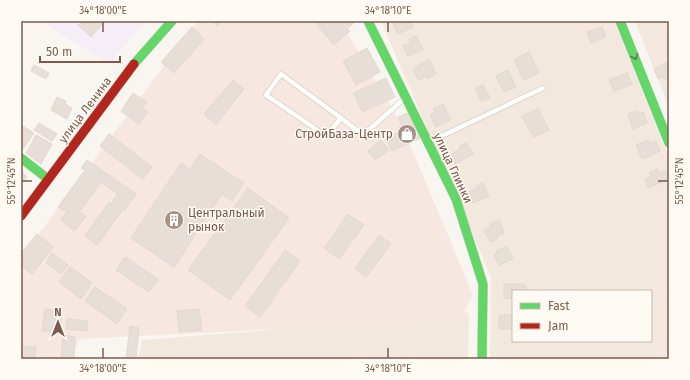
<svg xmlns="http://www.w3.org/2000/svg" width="690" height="380" viewBox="0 0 690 380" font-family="'Fira Sans',sans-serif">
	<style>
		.residential { fill: #f2e8de; fill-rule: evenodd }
		.commercial { fill: #f6e8e1 }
		.education { fill: #f6eef6 }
		.building { fill: #e6ded7; stroke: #e2d8d2 }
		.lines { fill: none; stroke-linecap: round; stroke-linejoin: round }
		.lane-casing { stroke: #d7d1cb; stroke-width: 6 }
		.fast-casing { stroke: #d9d2cb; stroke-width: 10 }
		.jam-casing { stroke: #d9d2cb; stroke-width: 10 }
		.lane { stroke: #fefefd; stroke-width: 4.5 }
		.fast { stroke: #63d668; stroke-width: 9 }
		.jam { stroke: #b3261e; stroke-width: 9 }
		.oneway { stroke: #776e51 }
		.ticks { fill: none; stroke: #7a5c4d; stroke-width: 1.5 }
		.labels { text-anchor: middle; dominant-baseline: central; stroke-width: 3; stroke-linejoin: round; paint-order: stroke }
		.street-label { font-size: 12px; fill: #7a5c4d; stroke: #fffaf3 }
		.poi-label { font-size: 12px; fill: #7a5c4d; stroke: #fffaf3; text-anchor: end }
		.neatline { fill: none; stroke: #7a5c4d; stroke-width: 1.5 }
		.ticks-label { font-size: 10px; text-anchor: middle; fill: #7a5c4d }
	</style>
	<rect width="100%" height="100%" fill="#f9f5f0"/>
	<!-- residential -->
	<g class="residential">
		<path d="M381 21H614L669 158V359H490L491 277ZM513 291H651V341H513Z"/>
		<polygon points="635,21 669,21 669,107"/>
		<polygon points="326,297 469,313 468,359 138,359 142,340 271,330"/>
	</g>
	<!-- commercial -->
	<polygon class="commercial" points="200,21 340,21 401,123 473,295 460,320 79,339 72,359 21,359 21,254 26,251 190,31"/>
	<!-- education -->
	<polygon class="education" points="41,21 146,21 109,64"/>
	<!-- building -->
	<g class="building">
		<polygon points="82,21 105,21 91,37 78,25"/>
		<polygon points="212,21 221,21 217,26"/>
		<polygon points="314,21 356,21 347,29 350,31 334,45"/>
		<polygon points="399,21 410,21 413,27 398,34 393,24"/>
		<polygon points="192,27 204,39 174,73 161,62"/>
		<polygon points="602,27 606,37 591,43 587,32"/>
		<polygon points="416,36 423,49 408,56 403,46 411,43 409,39"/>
		<polygon points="367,48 380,72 356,85 343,61"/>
		<polygon points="529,52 539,73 524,80 514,60"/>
		<polygon points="429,59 436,74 428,79 427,76 418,80 413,69"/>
		<polygon points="669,62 669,77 664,79 663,76 658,79 654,69"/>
		<polygon points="34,65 49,73 46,79 31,71"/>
		<polygon points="508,70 516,87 504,92 496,76"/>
		<polygon points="627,73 632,84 614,91 609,80"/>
		<polygon points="386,78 395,97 362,112 354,93"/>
		<polygon points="233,80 244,89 216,124 204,114"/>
		<polygon points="483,85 490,98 482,102 475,89"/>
		<polygon points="133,93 147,102 143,108 148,112 139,124 121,111"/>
		<polygon points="57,97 66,101 65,104 72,108 67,119 51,110"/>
		<polygon points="443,104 451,120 436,127 430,115 435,113 433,109"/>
		<polygon points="538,109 549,130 533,137 522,116"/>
		<polygon points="636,111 637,114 643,112 647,123 633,129 628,114"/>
		<polygon points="408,113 420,138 392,151 386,138 404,130 398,117"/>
		<polygon points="39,123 57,134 52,141 34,130"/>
		<polygon points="21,125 34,133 23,149 21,148"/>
		<polygon points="109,134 152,167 143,179 100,146"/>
		<polygon points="36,135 52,144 41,164 26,153"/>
		<polygon points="381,140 389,150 375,160 368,151"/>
		<polygon points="648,140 649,144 656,141 660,151 642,159 636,145"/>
		<polygon points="467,143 473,154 455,164 450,155 461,149 460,146"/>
		<polygon points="200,154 244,183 232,201 222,194 174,267 131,238 181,163 190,169"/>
		<polygon points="87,160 136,194 124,211 112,202 118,194 101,182 79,212 86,216 75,231 61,220 67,212 58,207 85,170 81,168"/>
		<polygon points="658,169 659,173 665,170 669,179 648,188 645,179 651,176 649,173"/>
		<polygon points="21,171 27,177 21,184"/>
		<polygon points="483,183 489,196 473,203 468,192 478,188 476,186"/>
		<polygon points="248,188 289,218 230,300 188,270"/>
		<polygon points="109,202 122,211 97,245 85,236"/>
		<polygon points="348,214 364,225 339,259 324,248"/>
		<polygon points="499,220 504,233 496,237 497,239 490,242 484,230 491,227 490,224"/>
		<polygon points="37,234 53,247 32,274 21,266 21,253"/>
		<polygon points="379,235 391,244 366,277 355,268"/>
		<polygon points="507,246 513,259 499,265 494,255 497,253 496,251"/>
		<polygon points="285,250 300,261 260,317 245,306"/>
		<polygon points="52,253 68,265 61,274 46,263"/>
		<polygon points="125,257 158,279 149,292 116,270"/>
		<polygon points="70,267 92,283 81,299 59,282"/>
		<polygon points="504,284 525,284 527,291 513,291 513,299 504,298"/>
		<polygon points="95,287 127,309 117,324 85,301"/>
		<polygon points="45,309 62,311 60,333 42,331"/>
		<polygon points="199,309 202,330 179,332 177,311"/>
		<rect x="499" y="315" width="14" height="14"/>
		<polygon points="67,319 88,321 87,331 66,329"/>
		<polygon points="130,326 139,328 136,359 126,359"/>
		<polygon points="63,335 75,337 74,359 61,359"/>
		<polygon points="21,346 36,347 35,359 21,359"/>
	</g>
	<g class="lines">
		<defs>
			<g id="lane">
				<polyline points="341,118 326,136 266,95 281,74 341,118 363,135 405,98"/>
				<polyline points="429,142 543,88"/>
			</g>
			<g id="fast">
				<polyline points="368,21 456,199 483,284 482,359"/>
				<polyline points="620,21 669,143"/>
				<polyline points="134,64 172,21"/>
				<polyline points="21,158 48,179"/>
			</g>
			<polyline id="jam" points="21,216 134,64"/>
		</defs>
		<!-- lane casing -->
		<use href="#lane" class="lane-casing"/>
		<!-- fast casing -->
		<use href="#fast" class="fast-casing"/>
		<!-- jam casing -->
		<use href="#jam" class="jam-casing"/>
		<!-- lane -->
		<use href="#lane" class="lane"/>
		<!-- fast -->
		<use href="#fast" class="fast"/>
		<!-- jam -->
		<use href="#jam" class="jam"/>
	</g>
	<!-- one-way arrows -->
	<defs><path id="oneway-chevron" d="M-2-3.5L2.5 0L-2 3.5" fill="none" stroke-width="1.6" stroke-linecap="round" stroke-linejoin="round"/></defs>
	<use class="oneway" href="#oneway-chevron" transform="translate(635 57) rotate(68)"/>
	<!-- ticks -->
	<path class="ticks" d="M103 22V32M388 22V32M22 181H32M658 181H668M103 348V358M388 348V358"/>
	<!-- icons -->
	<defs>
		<symbol id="shop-disc" viewBox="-11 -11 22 22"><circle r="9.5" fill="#a69286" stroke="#fffaf3"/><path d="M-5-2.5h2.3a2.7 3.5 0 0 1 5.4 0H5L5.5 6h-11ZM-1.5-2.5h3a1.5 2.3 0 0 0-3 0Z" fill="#fff"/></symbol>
		<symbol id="building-disc" viewBox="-11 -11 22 22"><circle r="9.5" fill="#a69286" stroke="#fffaf3"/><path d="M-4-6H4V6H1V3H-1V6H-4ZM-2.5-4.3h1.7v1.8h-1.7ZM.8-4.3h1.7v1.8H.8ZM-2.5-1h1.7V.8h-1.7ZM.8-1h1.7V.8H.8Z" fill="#fff"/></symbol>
	</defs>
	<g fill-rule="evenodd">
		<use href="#shop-disc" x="396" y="123" width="22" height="22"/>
		<use href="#building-disc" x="163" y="209" width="22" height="22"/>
	</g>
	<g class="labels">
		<!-- street labels -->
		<g class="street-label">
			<text transform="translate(85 110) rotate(-53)">улица Ленина</text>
			<text transform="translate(453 168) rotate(65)">улица Глинки</text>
		</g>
		<!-- poi labels -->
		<g class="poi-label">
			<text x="393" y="134">СтройБаза-Центр</text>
			<text x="188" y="213" text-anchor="start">Центральный<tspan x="188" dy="14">рынок</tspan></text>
		</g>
	</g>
	<!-- border -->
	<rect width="690" height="380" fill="none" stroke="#fffaf3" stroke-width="44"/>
	<!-- legend -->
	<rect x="512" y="290" width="140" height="52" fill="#fffaf3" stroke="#cabbb1"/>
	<rect x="520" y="303" width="20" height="6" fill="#63d668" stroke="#cabbb1"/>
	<text x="548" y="310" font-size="12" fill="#7a5c4d">Fast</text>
	<rect x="520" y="323" width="20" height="6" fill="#b3261e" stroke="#cabbb1"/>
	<text x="548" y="330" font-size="12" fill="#7a5c4d">Jam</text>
	<!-- north arrow -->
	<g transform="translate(58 322)" stroke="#fffaf3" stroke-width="3" paint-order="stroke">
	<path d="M0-3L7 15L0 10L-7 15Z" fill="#7a5c4d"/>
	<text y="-6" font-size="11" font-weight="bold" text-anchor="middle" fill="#7a5c4d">N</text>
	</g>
	<!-- scale -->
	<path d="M40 56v6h80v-6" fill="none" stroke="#7a5c4d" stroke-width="2"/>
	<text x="46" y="56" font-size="12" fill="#7a5c4d" stroke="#fffaf3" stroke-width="3" paint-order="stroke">50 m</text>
	<rect x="22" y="22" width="646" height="336" class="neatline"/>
	<g class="ticks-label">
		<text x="103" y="14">34°18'00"E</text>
		<text x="388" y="14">34°18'10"E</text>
		<text transform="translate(11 181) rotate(-90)" y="4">55°12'45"N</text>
		<text transform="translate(679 181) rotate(-90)" y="4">55°12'45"N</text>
		<text x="103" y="372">34°18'00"E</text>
		<text x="388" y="372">34°18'10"E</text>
	</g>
</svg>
